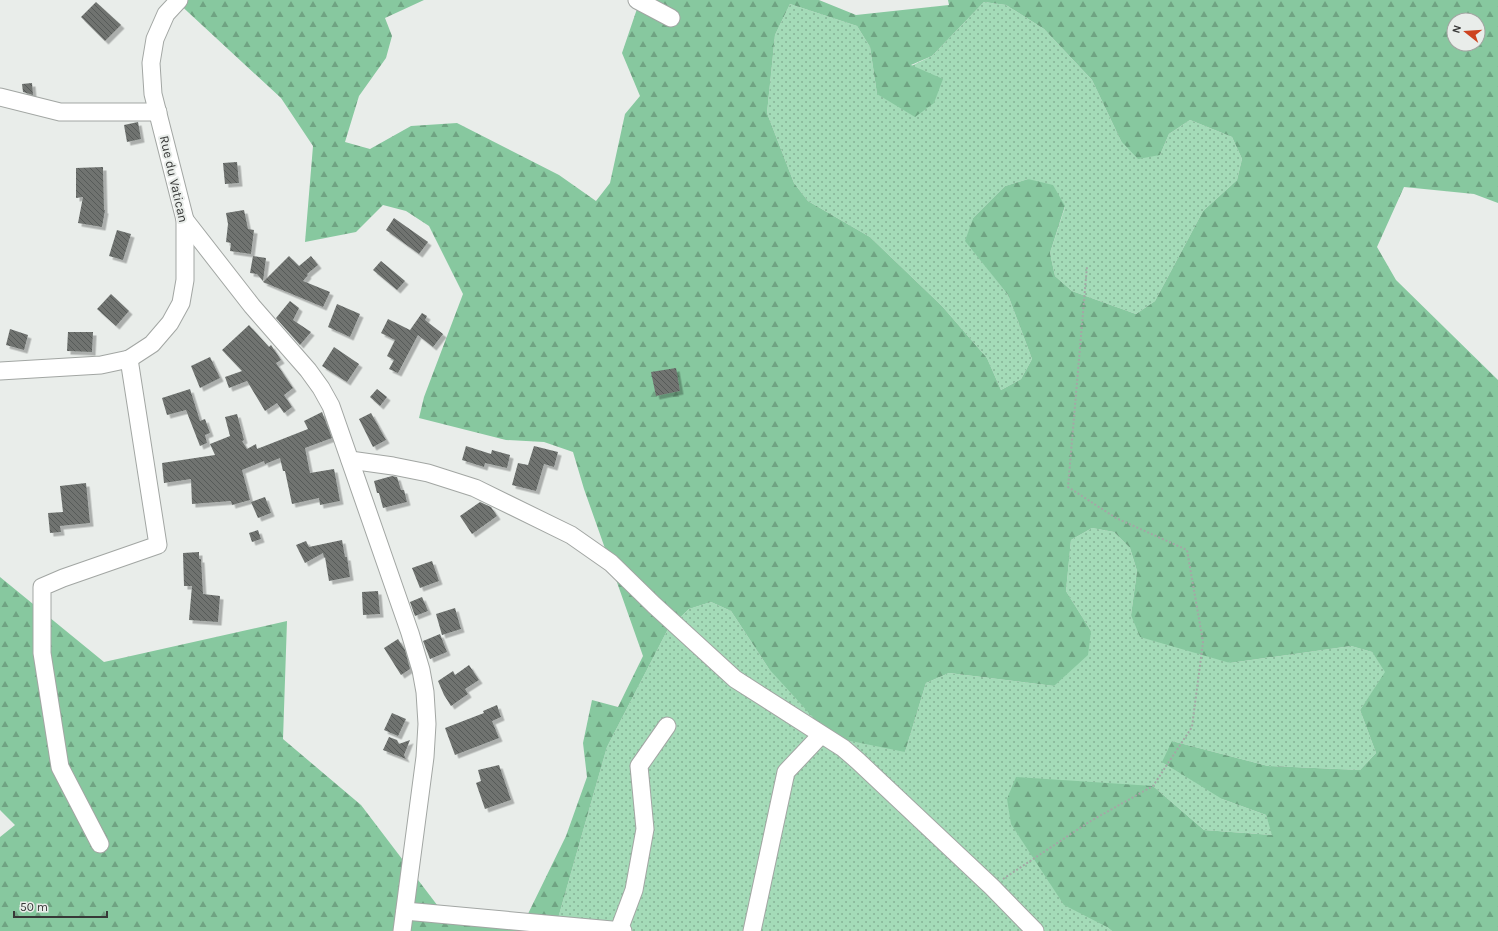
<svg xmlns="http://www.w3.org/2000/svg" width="1498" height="931" viewBox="0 0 1498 931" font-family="Karla,sans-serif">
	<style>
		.grass { fill: url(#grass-dots) }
		.forest { fill: url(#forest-firs); fill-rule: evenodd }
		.building { fill: url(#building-back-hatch); filter: url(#shadow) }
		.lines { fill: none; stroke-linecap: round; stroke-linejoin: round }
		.minor-casing { stroke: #a2a6a3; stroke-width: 19 }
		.path { stroke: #a4a7a5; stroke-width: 2; stroke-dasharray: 2 2; stroke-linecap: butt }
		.minor { stroke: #fff; stroke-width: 17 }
		.labels { text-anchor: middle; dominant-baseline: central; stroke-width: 4; stroke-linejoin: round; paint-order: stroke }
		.street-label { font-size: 13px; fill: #373837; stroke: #e9edea }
	</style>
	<defs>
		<pattern id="grass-dots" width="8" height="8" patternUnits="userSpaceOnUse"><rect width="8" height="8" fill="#a4dbb8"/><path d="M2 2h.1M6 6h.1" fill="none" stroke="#86b396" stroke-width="1.8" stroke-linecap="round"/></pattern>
		<pattern id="forest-firs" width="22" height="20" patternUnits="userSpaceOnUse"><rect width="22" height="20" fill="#87c89f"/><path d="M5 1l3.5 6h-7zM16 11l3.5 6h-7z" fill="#6fa382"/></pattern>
		<pattern id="building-back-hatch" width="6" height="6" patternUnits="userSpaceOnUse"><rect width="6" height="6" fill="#6f7370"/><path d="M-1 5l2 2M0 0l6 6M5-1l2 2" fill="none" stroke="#575a58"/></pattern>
		<filter id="shadow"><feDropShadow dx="3.5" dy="3.5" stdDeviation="0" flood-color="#0004"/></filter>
	</defs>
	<rect width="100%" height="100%" fill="#e9edea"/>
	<!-- grass -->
	<g class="grass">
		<polygon points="984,2 1006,5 1044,29 1092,80 1121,141 1160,155 1169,134 1190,120 1232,137 1242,159 1237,180 1203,211 1155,301 1136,314 1072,291 1055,276 1050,253 1065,207 1028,179 1005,186 973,218 966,241 1008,295 1032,359 1021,379 1001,390 987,358 942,306 870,237 808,201 794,183 767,113 775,35 790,4 857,26 870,47 877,94 911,66 932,56"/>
		<polygon points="1092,528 1114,532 1130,548 1137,571 1131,615 1230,663 1351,646 1372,652 1386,672 1360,710 1376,753 1360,770 1268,766 1172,741 1222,799 1266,815 1273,835 1204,830 1153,786 1107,927 1112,931 564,931 557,922 607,747 668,629 689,609 711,602 731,611 769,669 905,752 926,683 949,673 1054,686 1091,631 1066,591 1071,540"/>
	</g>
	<!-- forest -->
	<path class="forest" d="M175 0H424L385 18 392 36 386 58 359 96 345 142 370 149 411 126 457 123 559 175 596 201 610 183 625 114 640 96 622 53 640 0H819L856 15 949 5 948 0H1498V203L1474 194 1404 187 1377 247 1396 280 1498 380V931H1112L1107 927 1064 905 1011 824 1007 799 1016 777 1153 786 1204 830 1272 835 1266 815 1222 799 1162 762 1172 741 1268 766 1360 770 1376 753 1360 710 1385 672 1372 652 1351 646 1230 663 1140 637 1131 615 1137 571 1130 548 1114 532 1092 528 1071 540 1066 591 1091 631 1088 655 1054 686 949 673 926 683 905 752 831 737 769 669 731 611 711 602 689 609 668 629 607 747 557 922 564 931H0V837L15 825 0 810V577L104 662 287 621 283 739 361 805 447 918 525 920 566 836 587 777 583 743 592 700 618 707 643 656 584 489 573 452 544 442 506 440 419 418 424 397 463 294 429 226 406 211 383 205 356 232 305 242 313 146 281 98ZM984 2 1006 5 1044 29 1092 80 1121 141 1138 159 1160 155 1169 134 1190 120 1232 137 1242 159 1237 180 1203 211 1155 301 1136 314 1072 291 1055 276 1050 253 1065 206 1053 185 1028 179 1005 186 973 218 965 241 1008 295 1032 359 1021 379 1001 390 987 358 942 306 870 237 808 201 794 183 767 113 775 35 790 4 857 26 870 47 877 94 915 117 934 103 943 79 911 65 932 56ZM1454 20H1478V44H1454Z"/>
	<!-- building -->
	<g class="building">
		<polygon points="96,2 121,25 105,41 81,17"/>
		<polygon points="32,83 33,95 23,92 22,84"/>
		<polygon points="138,122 141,139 127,142 124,125"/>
		<polygon points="237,162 239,183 225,184 223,163"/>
		<polygon points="103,167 104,210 105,210 102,227 78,223 83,197 76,198 76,168"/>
		<polygon points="244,210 248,229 254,230 251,254 230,251 231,243 226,242 228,224 226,213"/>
		<polygon points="394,218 428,242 419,254 386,230"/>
		<polygon points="117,230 131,234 123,260 109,256"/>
		<polygon points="253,256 266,258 263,281 257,274 250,273"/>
		<polygon points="289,256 299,266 311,256 318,265 307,274 308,275 303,281 330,292 323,307 263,282"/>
		<polygon points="381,261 405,281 397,290 373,270"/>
		<polygon points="111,294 129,311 116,326 97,309"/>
		<polygon points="290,301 299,308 293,320 311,332 300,345 276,318"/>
		<polygon points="337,304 360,314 350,337 328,327"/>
		<polygon points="422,313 427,316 425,320 443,334 433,347 418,335 398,373 389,369 394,360 387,356 395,340 381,333 388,319 410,330"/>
		<polygon points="249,325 269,347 271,345 281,360 276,363 293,388 284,395 292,407 284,413 277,403 265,411 247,381 229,388 225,377 242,371 222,350"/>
		<polygon points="10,329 28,335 24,350 6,345"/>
		<polygon points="68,332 93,332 92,352 67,351"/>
		<polygon points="334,347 359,364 347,382 322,366"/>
		<polygon points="210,357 220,378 200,388 191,366"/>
		<polygon points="676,368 680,391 656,396 651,372"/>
		<polygon points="190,389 200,421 205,419 210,433 205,435 207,443 200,446 186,410 167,415 162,398"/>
		<polygon points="377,389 387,397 380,406 370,397"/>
		<polygon points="322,412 332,438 305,448 310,473 334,469 340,501 320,505 319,498 292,504 285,471 283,471 280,458 265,464 264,461 242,470 250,500 232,505 231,501 192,504 191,479 164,483 162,463 215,455 210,444 230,436 225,417 237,414 244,440 242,441 247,449 256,444 257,449 308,429 304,421"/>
		<polygon points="371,413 386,440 373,447 359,419"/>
		<polygon points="466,446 491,454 492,450 510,455 507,468 485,463 484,467 462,460"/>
		<polygon points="534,446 558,452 554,467 544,464 536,491 512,485 518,463 528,465"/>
		<polygon points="392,476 397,477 401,490 404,490 407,502 383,508 379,493 377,493 374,481"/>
		<polygon points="86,483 90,523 60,526 61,532 50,533 48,513 63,512 60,486"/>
		<polygon points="265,497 271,513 258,518 251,502"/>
		<polygon points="480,502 491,507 497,516 472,534 460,516"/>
		<polygon points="258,530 261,539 252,542 249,533"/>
		<polygon points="342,540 345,557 347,557 350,577 329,581 325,557 324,558 323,553 305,563 296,545 306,541 309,547"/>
		<polygon points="199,552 199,559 201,559 203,594 220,596 218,622 189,620 192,586 184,586 183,553"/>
		<polygon points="432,561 439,581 420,588 412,568"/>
		<polygon points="378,591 380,614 363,615 362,592"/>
		<polygon points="422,597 428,611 415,616 410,602"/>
		<polygon points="455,608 461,629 442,635 436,614"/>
		<polygon points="440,634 447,652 430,659 423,641"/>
		<polygon points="398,639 405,650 410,669 401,675 384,648"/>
		<polygon points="469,665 479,680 465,689 468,694 451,706 444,695 438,681 453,671 455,675"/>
		<polygon points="497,705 501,717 492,721 499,738 455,755 445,728 484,713 483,711"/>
		<polygon points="392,713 406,719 398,736 384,730"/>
		<polygon points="389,737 397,740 399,744 410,740 404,755 406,759 383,750"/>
		<polygon points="499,765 511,800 485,809 476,783 481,781 478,770"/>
	</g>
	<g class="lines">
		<defs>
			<g id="minor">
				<polyline points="637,0 671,18"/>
				<polyline points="0,97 60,112 158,112"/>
				<polyline points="185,220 252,306 308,370 321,388 331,406 410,633 421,670 425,692 427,724 425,757 402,931"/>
				<polyline points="0,371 101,365 129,359 152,344 170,323 181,303 185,280 185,220 153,94 151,63 155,39 166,14 179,0"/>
				<polyline points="350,460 393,466 428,473 475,488 571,535 611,563 654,605 735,679 843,748 858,761 992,887 1035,931"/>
				<polyline points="100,844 60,767 42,653 42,587 63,578 158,545 129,359"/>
				<polyline points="405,911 623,931"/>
				<polyline points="619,930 634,890 645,829 639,766 667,726"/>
				<polyline points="752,931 786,772 821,735"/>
			</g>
		</defs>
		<!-- minor casing -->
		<use href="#minor" class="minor-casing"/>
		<!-- path -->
		<polyline class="path" points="1003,879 1089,822 1153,786 1192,727 1203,642 1187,550 1116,518 1068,487 1087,266"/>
		<!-- minor -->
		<use href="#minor" class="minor"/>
	</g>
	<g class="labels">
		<!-- street labels -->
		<g class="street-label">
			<text transform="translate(174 179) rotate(77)">Rue du Vatican</text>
		</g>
	</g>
	<!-- north arrow -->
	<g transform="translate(1466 32) rotate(287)"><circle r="19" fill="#e9edea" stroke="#a2a5a2"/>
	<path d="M0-3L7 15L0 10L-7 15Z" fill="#cd4420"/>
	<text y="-6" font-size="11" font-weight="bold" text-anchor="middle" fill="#373837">N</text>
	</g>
	<!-- scale -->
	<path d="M14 911v6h93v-6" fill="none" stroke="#373837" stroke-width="2"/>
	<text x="20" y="911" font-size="12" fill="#373837" stroke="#e9edea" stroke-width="3" paint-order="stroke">50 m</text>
</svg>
